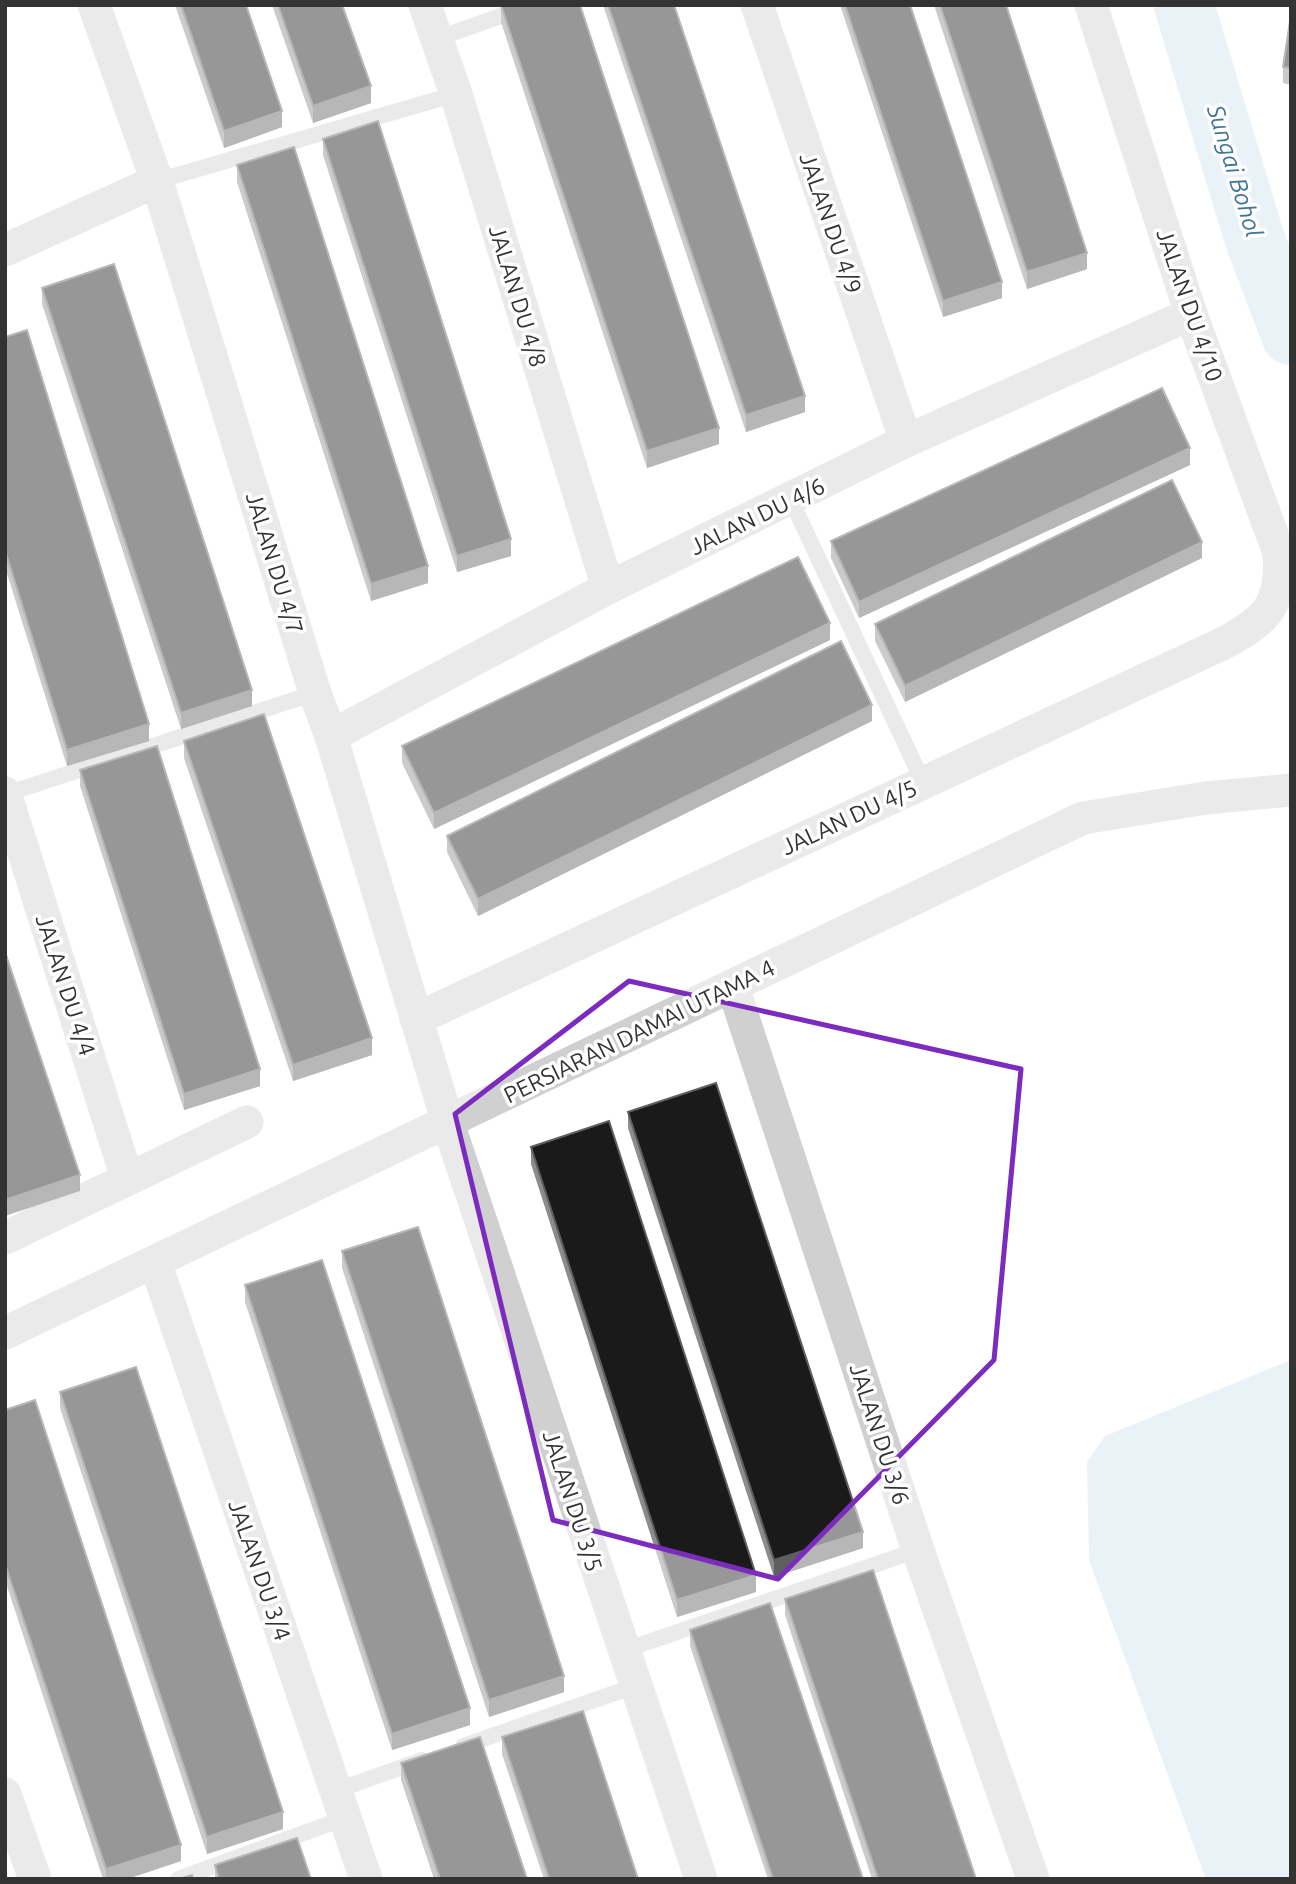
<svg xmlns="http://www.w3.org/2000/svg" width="1296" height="1884" viewBox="0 0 1296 1884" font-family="Ubuntu,sans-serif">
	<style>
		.water { fill: #cfe2ee }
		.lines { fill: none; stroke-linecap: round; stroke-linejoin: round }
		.river { stroke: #cfe2ee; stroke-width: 60 }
		.lane { stroke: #d0d0d0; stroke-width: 16 }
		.street { stroke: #d0d0d0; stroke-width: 33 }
		.wall { fill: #8c8c8c }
		.shaded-wall { fill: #5f5f5f }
		.building { fill: #1a1a1a; stroke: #5f5f5f; stroke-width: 2 }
		.marked { fill: none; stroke: #7b2cbf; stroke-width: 5; stroke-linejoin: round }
		.labels { text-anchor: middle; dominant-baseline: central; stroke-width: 7; stroke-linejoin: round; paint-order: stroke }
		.street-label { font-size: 23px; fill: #333; stroke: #fff }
		.water-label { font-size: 24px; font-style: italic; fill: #3f7597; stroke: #fff }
	</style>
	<rect width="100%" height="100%" fill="#fff"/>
	<!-- water -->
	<polygon class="water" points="1291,1360 1291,1879 1206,1879 1089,1560 1087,1462 1105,1436"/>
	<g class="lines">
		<!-- river -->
		<polyline class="river" points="1184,5 1254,237 1291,335"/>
		<!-- lane -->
		<g class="lane">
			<polyline points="436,39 532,5"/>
			<polyline points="157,181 456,94"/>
			<polyline points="791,500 923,782"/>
			<polyline points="6,794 315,693"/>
			<polyline points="622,1651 918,1550"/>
			<polyline points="463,1746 635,1686"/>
			<polyline points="335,1791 422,1760"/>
			<polyline points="178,1879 345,1818"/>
		</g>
		<!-- street -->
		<g class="street">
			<polyline points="94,5 157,181 315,693 331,736 448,1123 701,1879"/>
			<polyline points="425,5 456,94 608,588"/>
			<polyline points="757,5 906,441"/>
			<polyline points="5,250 157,181"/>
			<polyline points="331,736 608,588 906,441 1191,314"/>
			<polyline points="5,793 127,1178"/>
			<polyline points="733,987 918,1550 1033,1879"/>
			<path d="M416 1019 1224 643C1267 620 1283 604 1279 553L1191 314 1091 5"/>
			<polyline points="5,1238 247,1122"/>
			<polyline points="155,1262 366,1879"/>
			<polyline points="5,1333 1083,818 1206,798 1291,790"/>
			<polyline points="5,1794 35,1879"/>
		</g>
	</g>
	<!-- wall -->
	<g class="wall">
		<polygon points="175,5 246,5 282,127 224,148"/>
		<polygon points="272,5 342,5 371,103 313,123"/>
		<polygon points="501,5 719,444 647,468 501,22"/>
		<polygon points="603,5 674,5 805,412 746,432"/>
		<polygon points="840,5 910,5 1002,298 943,317"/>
		<polygon points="934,5 1006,5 1087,269 1027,289"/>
		<polygon points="1291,15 1291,85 1283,83 1283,67"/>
		<polygon points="323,139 511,556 457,572 323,155"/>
		<polygon points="237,165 428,583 371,601 237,182"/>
		<polygon points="42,288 252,706 181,729 42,304"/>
		<polygon points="5,337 149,741 67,766 5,567"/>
		<polygon points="1190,465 859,618 831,558 831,541"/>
		<polygon points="1202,558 905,702 875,641 875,624"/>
		<polygon points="830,640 434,829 402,763 402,746"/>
		<polygon points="872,721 478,916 447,852 447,836"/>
		<polygon points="184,741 372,1055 293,1081 184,758"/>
		<polygon points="80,770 260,1086 184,1110 80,786"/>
		<polygon points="628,1112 863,1548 774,1577 628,1128"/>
		<polygon points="531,1147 756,1592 677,1617 531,1164"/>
		<polygon points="342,1251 564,1692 489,1717 342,1268"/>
		<polygon points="245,1285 470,1725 392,1750 245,1302"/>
		<polygon points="60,1392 283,1829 207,1854 60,1408"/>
		<polygon points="5,1410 181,1861 127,1879 103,1879 5,1580"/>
		<polygon points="785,1599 976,1879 872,1879 785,1615"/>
		<polygon points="690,1630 863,1879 768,1879 690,1646"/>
		<polygon points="502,1737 638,1879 544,1879 502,1754"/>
		<polygon points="401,1763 527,1879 434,1879 401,1780"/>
		<polygon points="215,1865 311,1879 215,1879"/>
	</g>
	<!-- shaded-wall -->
	<g class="shaded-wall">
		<polygon points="371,86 371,103 313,123 313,106"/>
		<polygon points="282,111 282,127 224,148 224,131"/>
		<polygon points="1087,253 1087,269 1027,289 1027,272"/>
		<polygon points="1002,282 1002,298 943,317 943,301"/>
		<polygon points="805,396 805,412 746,432 746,415"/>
		<polygon points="719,428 719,444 647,468 647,451"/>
		<polygon points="1190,448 1190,465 859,618 859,602"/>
		<polygon points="511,539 511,556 457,572 457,556"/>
		<polygon points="1202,542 1202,558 905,702 905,686"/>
		<polygon points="428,566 428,583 371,601 371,584"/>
		<polygon points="830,623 830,640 434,829 434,813"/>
		<polygon points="252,690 252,706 181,729 181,713"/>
		<polygon points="872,705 872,721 478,916 478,899"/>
		<polygon points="149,724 149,741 67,766 67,750"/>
		<polygon points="372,1038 372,1055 293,1081 293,1065"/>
		<polygon points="260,1069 260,1086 184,1110 184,1094"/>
		<polygon points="80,1175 80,1191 5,1216 5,1200"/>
		<polygon points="863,1532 863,1548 774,1577 774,1560"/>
		<polygon points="756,1575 756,1592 677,1617 677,1600"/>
		<polygon points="564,1676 564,1692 489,1717 489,1700"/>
		<polygon points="470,1708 470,1725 392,1750 392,1734"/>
		<polygon points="283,1812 283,1829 207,1854 207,1837"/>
		<polygon points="181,1845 181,1861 127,1879 106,1879 106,1869"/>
	</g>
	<!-- building -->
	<g class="building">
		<polygon points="181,5 246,5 282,111 224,131"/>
		<polygon points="278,5 342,5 371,86 313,106"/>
		<polygon points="501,5 580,5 719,428 647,451"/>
		<polygon points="608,5 674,5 805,396 746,415"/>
		<polygon points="845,5 910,5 1002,282 943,301"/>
		<polygon points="940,5 1006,5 1087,253 1027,272"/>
		<polygon points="1291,15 1291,68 1283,67"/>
		<polygon points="378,121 511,539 457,556 323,139"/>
		<polygon points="294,147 428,566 371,584 237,165"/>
		<polygon points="114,264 252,690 181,713 42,288"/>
		<polygon points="27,330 149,724 67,750 5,550 5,337"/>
		<polygon points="1162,388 1190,448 859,602 831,541"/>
		<polygon points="1172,480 1202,542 905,686 875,624"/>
		<polygon points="798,557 830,623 434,813 402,746"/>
		<polygon points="841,641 872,705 478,899 447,836"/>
		<polygon points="264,714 372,1038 293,1065 184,741"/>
		<polygon points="157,746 260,1069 184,1094 80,770"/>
		<polygon points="5,952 80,1175 5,1200"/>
		<polygon points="716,1083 863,1532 774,1560 628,1112"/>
		<polygon points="609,1121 756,1575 677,1600 531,1147"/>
		<polygon points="418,1227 564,1676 489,1700 342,1251"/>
		<polygon points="322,1260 470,1708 392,1734 245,1285"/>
		<polygon points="136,1367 283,1812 207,1837 60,1392"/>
		<polygon points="35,1400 181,1845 106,1869 5,1564 5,1410"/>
		<polygon points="873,1570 976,1879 878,1879 785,1599"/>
		<polygon points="770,1603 863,1879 773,1879 690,1630"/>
		<polygon points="583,1711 638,1879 549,1879 502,1737"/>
		<polygon points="480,1737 527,1879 440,1879 401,1763"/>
		<polygon points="297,1838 311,1879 219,1879 215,1865"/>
		<polygon points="192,1875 193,1879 179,1879"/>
	</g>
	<!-- marked area -->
	<path d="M0 0H1296V1884H0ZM629 981 1021 1069 994 1360 778 1579 553 1520 455 1114Z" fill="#fff" fill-opacity=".55" fill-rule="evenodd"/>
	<path class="marked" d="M629 981 1021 1069 994 1360 778 1579 553 1520 455 1114Z"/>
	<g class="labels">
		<!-- street labels -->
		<g class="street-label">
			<text transform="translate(831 223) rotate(71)">JALAN DU 4/9</text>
			<text transform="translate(518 296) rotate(73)">JALAN DU 4/8</text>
			<text transform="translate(1190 305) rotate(71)">JALAN DU 4/10</text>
			<text transform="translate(757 516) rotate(-26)">JALAN DU 4/6</text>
			<text transform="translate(275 563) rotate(73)">JALAN DU 4/7</text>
			<text transform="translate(849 817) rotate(-25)">JALAN DU 4/5</text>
			<text transform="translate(66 985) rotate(72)">JALAN DU 4/4</text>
			<text transform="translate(639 1031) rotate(-26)">PERSIARAN DAMAI UTAMA 4</text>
			<text transform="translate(880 1434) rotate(72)">JALAN DU 3/6</text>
			<text transform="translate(573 1501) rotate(72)">JALAN DU 3/5</text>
			<text transform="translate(260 1570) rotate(71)">JALAN DU 3/4</text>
		</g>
		<!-- water labels -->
		<g class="water-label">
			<text transform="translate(1235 171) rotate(73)">Sungai Bohol</text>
		</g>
	</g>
	<!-- border -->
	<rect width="1296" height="1884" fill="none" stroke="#333333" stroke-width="14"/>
</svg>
